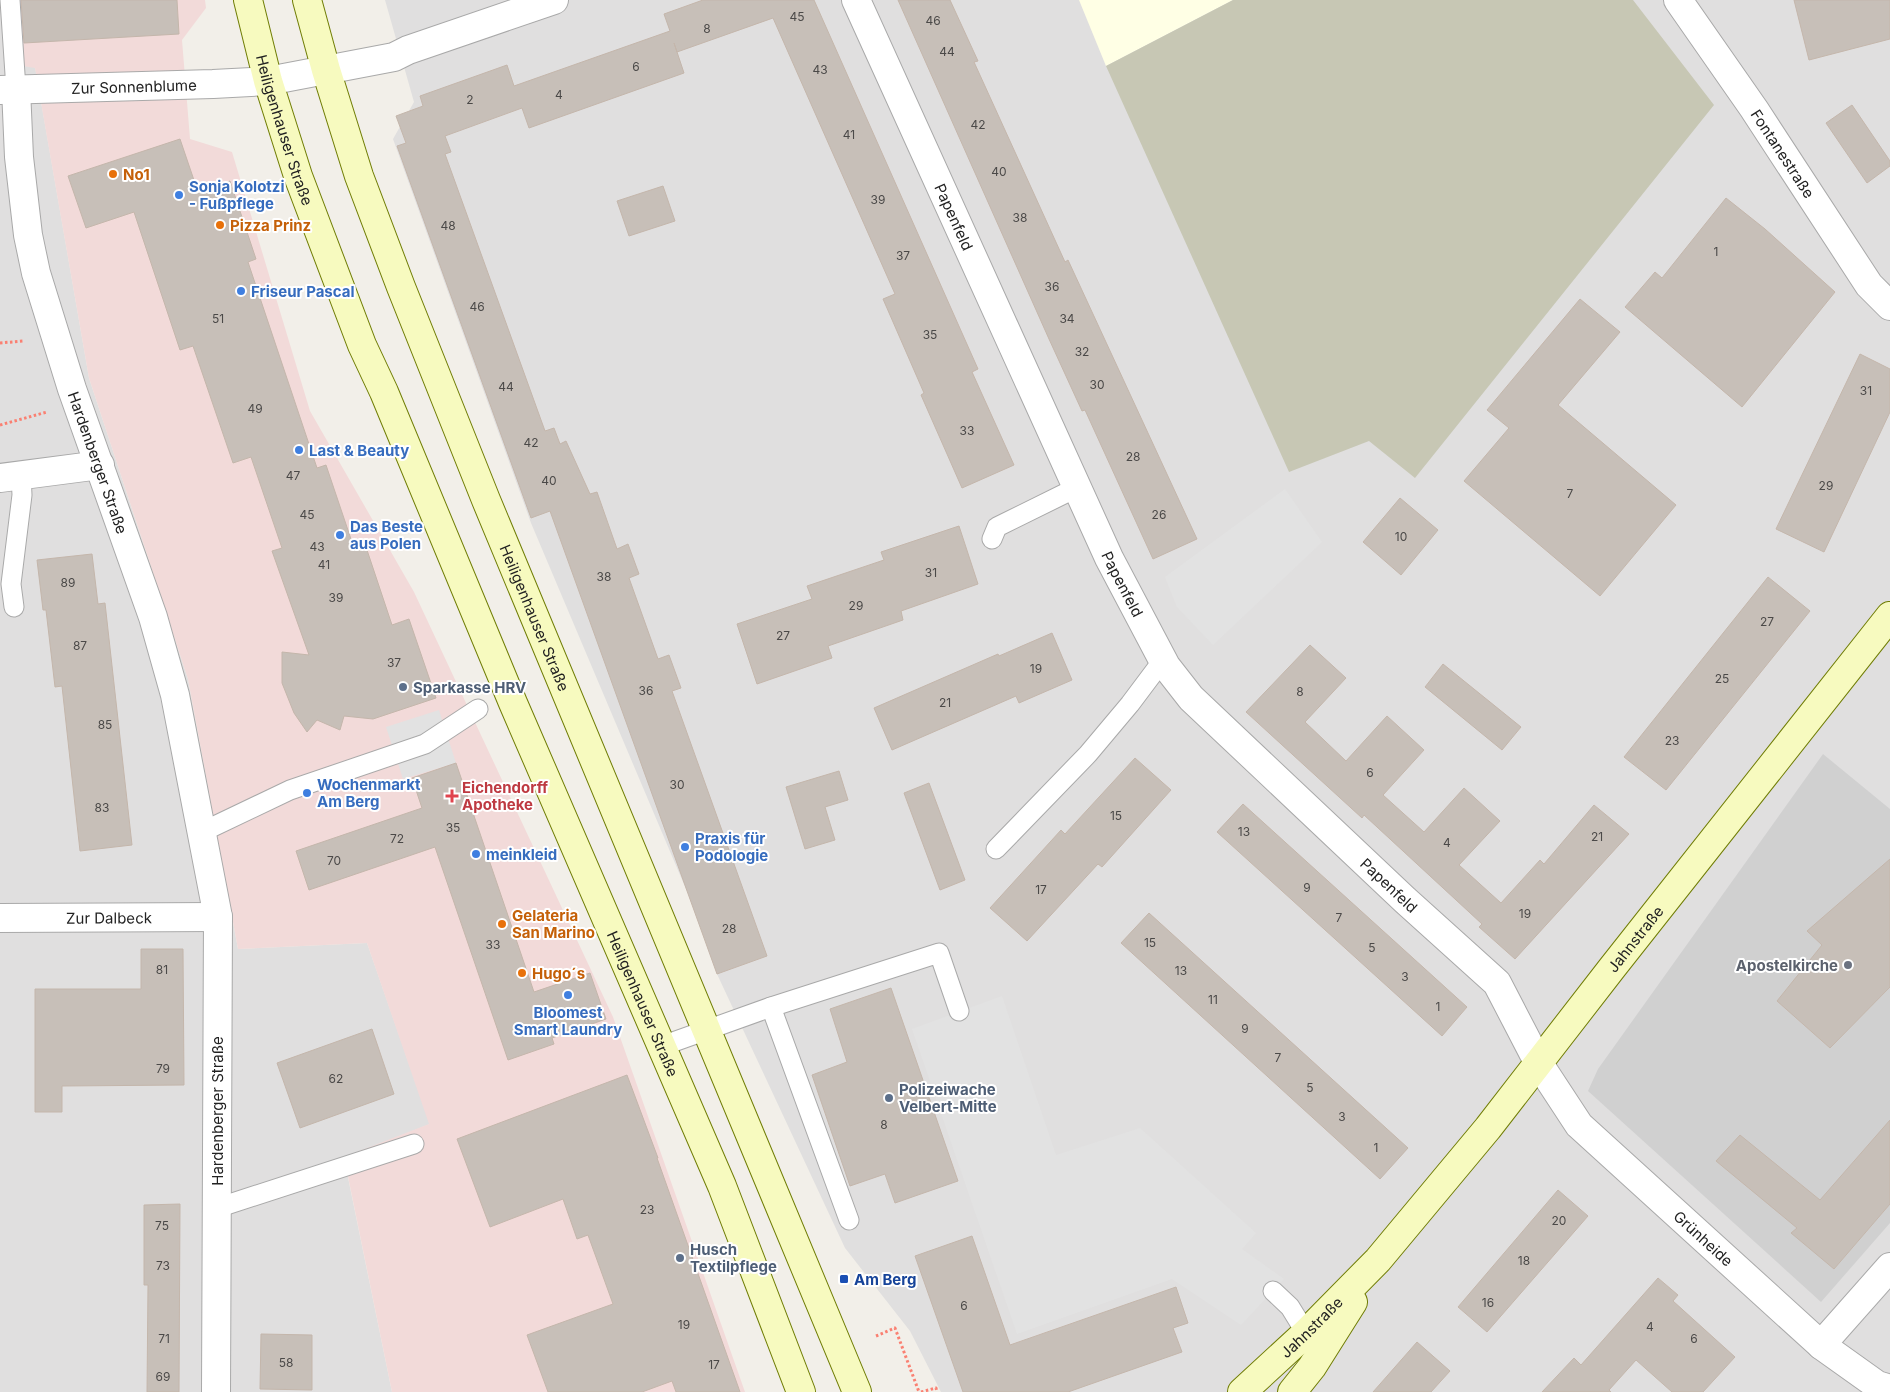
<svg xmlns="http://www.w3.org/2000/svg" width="1890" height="1392" viewBox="0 0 1890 1392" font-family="Inter,sans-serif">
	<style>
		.residential { fill: #e0dfdf }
		.commercial { fill: #f2dad9 }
		.education { fill: #ffffe5 }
		.religious { fill: #d0d0d0 }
		.construction { fill: #c7c7b4 }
		.parking { fill: #e2e2e2 }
		.building { fill: #c7bfb8; stroke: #c4b6ab }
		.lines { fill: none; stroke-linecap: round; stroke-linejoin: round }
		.lane-casing { stroke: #a9a9a9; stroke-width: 21 }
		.street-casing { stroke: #a9a9a9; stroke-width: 30 }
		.secondary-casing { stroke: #707d05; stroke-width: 30 }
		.path { stroke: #fa8072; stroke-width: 3; stroke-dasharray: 2.5 2.5; stroke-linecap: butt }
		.lane { stroke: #fff; stroke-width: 19 }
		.street { stroke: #fff; stroke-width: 28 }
		.secondary { stroke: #f7fabf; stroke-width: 28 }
		.food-dot { fill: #e8710a; stroke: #fff; stroke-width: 2 }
		.shop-dot { fill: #3f7fe0; stroke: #fff; stroke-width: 2 }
		.service-dot { fill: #5c6f8a; stroke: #fff; stroke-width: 2 }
		.health-dot { fill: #e0444e; stroke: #fff; stroke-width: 2 }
		.worship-dot { fill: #6b7280; stroke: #fff; stroke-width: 2 }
		.transit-dot { fill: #1a4fb4; stroke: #fff; stroke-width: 2 }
		.labels { text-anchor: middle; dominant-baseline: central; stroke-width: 4; stroke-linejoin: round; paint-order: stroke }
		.number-label { font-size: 12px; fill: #4b4948 }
		.street-label { font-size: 15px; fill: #222; stroke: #fff }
		.food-label { font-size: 15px; font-weight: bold; fill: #c56008; stroke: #fff; text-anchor: start }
		.shop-label { font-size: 15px; font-weight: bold; fill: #366cbe; stroke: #fff; text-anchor: start }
		.service-label { font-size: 15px; font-weight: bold; fill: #4e5e75; stroke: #fff; text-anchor: start }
		.health-label { font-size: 15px; font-weight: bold; fill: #be3a42; stroke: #fff; text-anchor: start }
		.worship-label { font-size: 15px; font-weight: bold; fill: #5b616d; stroke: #fff; text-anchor: end }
		.transit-label { font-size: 15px; font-weight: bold; fill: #164399; stroke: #fff; text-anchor: start }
	</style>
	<rect width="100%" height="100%" fill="#f2efe9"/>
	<!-- residential -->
	<g class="residential">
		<polygon points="0,0 8,0 11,64 35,67 89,378 188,679 238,949 367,943 430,1124 344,1158 392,1392 0,1392"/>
		<polygon points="385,0 1890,0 1890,1392 941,1392 910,1331 845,1248 717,974 691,901 531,523 393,139 414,102"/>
	</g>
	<!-- commercial -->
	<polygon class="commercial" points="8,0 205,0 206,8 182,40 190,139 232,152 310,411 414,592 613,1017 745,1392 392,1392 344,1157 429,1124 367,943 238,949 188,679 89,378 35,68 11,64"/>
	<!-- education -->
	<polygon class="education" points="1079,0 1233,0 1106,66"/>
	<!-- religious -->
	<polygon class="religious" points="1823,754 1890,809 1890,1223 1821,1302 1588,1091 1598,1069"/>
	<!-- construction -->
	<polygon class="construction" points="1233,0 1633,0 1714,105 1415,478 1369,441 1289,472 1106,66"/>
	<!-- parking -->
	<g class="parking">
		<polygon points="1285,489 1322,542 1213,645 1177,607 1165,577"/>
		<polygon points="439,710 456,763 403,779 386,727"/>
		<polygon points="1002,996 1056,1155 1140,1128 1256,1233 1242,1249 1284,1279 1241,1325 1172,1279 1017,1334 912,1029"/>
	</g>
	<!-- building -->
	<g class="building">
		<polygon points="21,0 177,0 179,34 24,43"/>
		<polygon points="703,0 814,0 978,369 972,372 1014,465 962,488 921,395 924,393 883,299 895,294 773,18 677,52 674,43 684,73 529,128 522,108 445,136 451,152 445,154 545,431 554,428 560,444 566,441 590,494 597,492 617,549 628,544 639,574 629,578 658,659 669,655 681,688 672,691 767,956 717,974 550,511 531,518 397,146 406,143 396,116 423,106 420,96 507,65 514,86 670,31 664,14"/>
		<polygon points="898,0 950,0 978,61 974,62 1065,262 1068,260 1197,539 1153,559 1085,410 1082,411 1049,339"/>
		<polygon points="1794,0 1890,0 1890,39 1809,60"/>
		<polygon points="1852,105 1890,161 1890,166 1867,183 1826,123"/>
		<polygon points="180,139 198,192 230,181 256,259 248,262 256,286 317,468 326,465 354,548 365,544 392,625 409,619 436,698 373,719 344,716 340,730 317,720 307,732 294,713 282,683 282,652 309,655 272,551 282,548 251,457 233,463 193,346 180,350 134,212 86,228 68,176"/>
		<polygon points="663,186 675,221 629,236 617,201"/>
		<polygon points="1726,198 1765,229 1835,292 1742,407 1625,307 1655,272 1662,278"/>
		<polygon points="1580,299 1620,332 1558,405 1676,505 1600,596 1464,481 1509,428 1487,410"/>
		<polygon points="1860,354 1890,369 1890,412 1824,552 1776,529"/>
		<polygon points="1400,498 1438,530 1401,575 1363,542"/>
		<polygon points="959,526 978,584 901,611 903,620 828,646 832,658 757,684 737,624 812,599 807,586 884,560 881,552"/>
		<polygon points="92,554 98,604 105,603 132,845 80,851 62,686 55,687 46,610 43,610 37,560"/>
		<polygon points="1768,577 1810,611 1666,790 1624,757"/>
		<polygon points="1052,633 1072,680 1019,703 1016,696 892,750 874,708 998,654 999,656"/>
		<polygon points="1310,645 1346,678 1305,722 1346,761 1387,716 1424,750 1383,795 1424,832 1464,788 1500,821 1459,865 1501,903 1540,860 1544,864 1594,805 1629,834 1515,959 1479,927 1482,924 1364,815 1362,818 1246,712"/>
		<polygon points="1443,664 1521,727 1502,750 1425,687"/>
		<polygon points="1135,758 1171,790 1102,867 1098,864 1027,941 990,908 1061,830 1065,834"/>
		<polygon points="456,763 534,992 590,973 606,1019 552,1038 554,1044 508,1060 435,847 309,890 296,851 422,808 412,778"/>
		<polygon points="839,771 848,800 825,807 835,840 805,849 786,787"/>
		<polygon points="929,783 965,880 940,890 904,793"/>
		<polygon points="1243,804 1467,1007 1442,1036 1217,832"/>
		<polygon points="1890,859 1890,987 1830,1048 1777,1001 1822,945 1807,931"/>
		<polygon points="1149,913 1408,1148 1380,1179 1121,943"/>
		<polygon points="141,949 183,949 184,1085 62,1086 62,1112 35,1112 35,989 141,989"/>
		<polygon points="891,988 958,1181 895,1203 885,1174 850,1186 812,1075 847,1062 830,1009"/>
		<polygon points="372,1029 394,1094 300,1128 277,1063"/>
		<polygon points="627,1075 658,1158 657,1158 740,1392 676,1392 672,1381 642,1392 548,1392 527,1335 613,1304 588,1235 577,1239 563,1199 490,1227 457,1139"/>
		<polygon points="1890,1120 1890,1204 1834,1269 1791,1233 1797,1228 1716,1161 1740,1135 1820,1200"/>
		<polygon points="1558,1190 1588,1216 1487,1332 1458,1307"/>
		<polygon points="180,1204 179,1392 147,1392 148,1285 144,1285 144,1205"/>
		<polygon points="972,1236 1010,1345 1176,1287 1188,1323 1173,1328 1182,1352 1068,1392 963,1392 915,1256"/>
		<polygon points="1658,1278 1678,1295 1673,1301 1735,1357 1703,1392 1672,1392 1636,1360 1609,1390 1611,1392 1542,1392 1574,1358 1581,1365"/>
		<polygon points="261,1334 312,1335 312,1390 260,1389"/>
		<polygon points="1417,1342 1450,1371 1431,1392 1373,1392"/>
	</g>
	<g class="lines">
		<defs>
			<g id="lane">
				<polyline points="10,0 16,89"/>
				<polyline points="992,539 997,527 1078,487"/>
				<polyline points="14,607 11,584 22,495 21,475"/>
				<polyline points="202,832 290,790 425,744 478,709"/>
				<polyline points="996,849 1088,754 1130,704 1163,660"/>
				<polyline points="771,1007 849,1220"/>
				<polyline points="662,1046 771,1007 939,953 959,1011"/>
				<polyline points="217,1208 414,1144"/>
				<polyline points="1273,1291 1290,1307 1306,1333"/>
			</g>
			<g id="street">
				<path id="s1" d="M856 0 1109 558 1166 666 1191 698 1405 900 1497 983 1539 1064 1579 1125 1821 1345 1877 1385 1890 1389"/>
				<path id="s2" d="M1678 0 1754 109 1869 285 1890 306"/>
				<path id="s3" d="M16 89 19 157 28 235 36 273 72 389 153 617 175 695 218 917 216 1392"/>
				<path id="s4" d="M0 90 213 84 268 81 394 57 408 50 554 0"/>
				<polyline points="0,478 100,465"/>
				<path id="s5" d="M0 918 218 917"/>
				<polyline points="1821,1345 1890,1267"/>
			</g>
			<g id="secondary">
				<path id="s6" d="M248 0 268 81 298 176 362 345 384 392 513 703 722 1186 801 1392"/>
				<path id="s7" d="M307 0 326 70 359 176 401 287 486 500 857 1392"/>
				<path id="s8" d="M1242 1392 1306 1333 1378 1260 1488 1128 1612 968 1890 616"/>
				<polyline points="1292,1392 1312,1367 1353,1302"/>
			</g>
		</defs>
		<!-- lane casing -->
		<use href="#lane" class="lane-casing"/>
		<!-- street casing -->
		<use href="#street" class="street-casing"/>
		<!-- secondary casing -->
		<use href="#secondary" class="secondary-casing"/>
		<!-- path -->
		<g class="path">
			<polyline points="0,343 23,341"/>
			<polyline points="0,425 47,412"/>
			<polyline points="876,1336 895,1328 919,1392"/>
			<polyline points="921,1392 936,1388 937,1392"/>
		</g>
		<!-- lane -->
		<use href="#lane" class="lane"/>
		<!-- street -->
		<use href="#street" class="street"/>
		<!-- secondary -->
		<use href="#secondary" class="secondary"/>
	</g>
	<!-- markers -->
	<g class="food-dot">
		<circle cx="113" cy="174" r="5"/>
		<circle cx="220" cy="225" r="5"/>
		<circle cx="502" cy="924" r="5"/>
		<circle cx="522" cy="973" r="5"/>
	</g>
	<g class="shop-dot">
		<circle cx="179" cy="195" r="5"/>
		<circle cx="241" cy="291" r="5"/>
		<circle cx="299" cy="450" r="5"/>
		<circle cx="340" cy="535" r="5"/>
		<circle cx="307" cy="793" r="5"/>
		<circle cx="685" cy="847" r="5"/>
		<circle cx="476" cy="854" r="5"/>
		<circle cx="568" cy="995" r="5"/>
	</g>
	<g class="service-dot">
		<circle cx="403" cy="687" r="5"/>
		<circle cx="889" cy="1098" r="5"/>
		<circle cx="680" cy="1258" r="5"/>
	</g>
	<path class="health-dot" d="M449.5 788.5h5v5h5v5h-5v5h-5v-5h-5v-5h5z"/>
	<circle class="worship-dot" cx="1848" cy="965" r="5"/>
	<rect class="transit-dot" x="839" y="1274" width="10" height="10" rx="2.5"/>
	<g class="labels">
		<!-- number labels -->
		<g class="number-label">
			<text x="797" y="16">45</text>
			<text x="933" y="20">46</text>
			<text x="707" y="28">8</text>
			<text x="947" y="51">44</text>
			<text x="636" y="66">6</text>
			<text x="820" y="69">43</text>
			<text x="559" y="94">4</text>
			<text x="470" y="99">2</text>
			<text x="978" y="124">42</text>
			<text x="849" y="134">41</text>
			<text x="999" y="171">40</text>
			<text x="878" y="199">39</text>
			<text x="1020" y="217">38</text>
			<text x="448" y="225">48</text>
			<text x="1716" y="251">1</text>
			<text x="903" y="255">37</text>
			<text x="1052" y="286">36</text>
			<text x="477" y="306">46</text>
			<text x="218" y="318">51</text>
			<text x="1067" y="318">34</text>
			<text x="930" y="334">35</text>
			<text x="1082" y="351">32</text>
			<text x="1097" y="384">30</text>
			<text x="506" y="386">44</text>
			<text x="1866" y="390">31</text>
			<text x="255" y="408">49</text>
			<text x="967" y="430">33</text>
			<text x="531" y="442">42</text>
			<text x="1133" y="456">28</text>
			<text x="293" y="475">47</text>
			<text x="549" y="480">40</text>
			<text x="1826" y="485">29</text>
			<text x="1570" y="493">7</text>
			<text x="307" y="514">45</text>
			<text x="1159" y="514">26</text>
			<text x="1401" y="536">10</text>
			<text x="317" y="546">43</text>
			<text x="324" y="564">41</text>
			<text x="931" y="572">31</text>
			<text x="604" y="576">38</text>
			<text x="68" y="582">89</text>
			<text x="336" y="597">39</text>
			<text x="856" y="605">29</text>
			<text x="1767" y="621">27</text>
			<text x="783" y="635">27</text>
			<text x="80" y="645">87</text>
			<text x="394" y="662">37</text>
			<text x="1036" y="668">19</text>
			<text x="1722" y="678">25</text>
			<text x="646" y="690">36</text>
			<text x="1300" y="691">8</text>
			<text x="945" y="702">21</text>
			<text x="105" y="724">85</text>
			<text x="1672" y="740">23</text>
			<text x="1370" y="772">6</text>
			<text x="677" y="784">30</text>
			<text x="102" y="807">83</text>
			<text x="1116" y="815">15</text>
			<text x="453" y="827">35</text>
			<text x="1244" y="831">13</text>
			<text x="1597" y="836">21</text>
			<text x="397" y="838">72</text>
			<text x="1447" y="842">4</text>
			<text x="334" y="860">70</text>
			<text x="1307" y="887">9</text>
			<text x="1041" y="889">17</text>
			<text x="1525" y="913">19</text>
			<text x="1339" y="917">7</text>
			<text x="729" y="928">28</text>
			<text x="1150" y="942">15</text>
			<text x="493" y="944">33</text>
			<text x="1372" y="947">5</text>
			<text x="162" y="969">81</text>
			<text x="1181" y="970">13</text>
			<text x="1405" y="976">3</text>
			<text x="1213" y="999">11</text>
			<text x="1438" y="1006">1</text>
			<text x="1245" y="1028">9</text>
			<text x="1278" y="1057">7</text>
			<text x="163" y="1068">79</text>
			<text x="336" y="1078">62</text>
			<text x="1310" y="1087">5</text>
			<text x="1342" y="1116">3</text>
			<text x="884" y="1124">8</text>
			<text x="1376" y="1147">1</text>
			<text x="647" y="1209">23</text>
			<text x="1559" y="1220">20</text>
			<text x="162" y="1225">75</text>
			<text x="1524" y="1260">18</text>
			<text x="163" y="1265">73</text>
			<text x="1488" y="1302">16</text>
			<text x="964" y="1305">6</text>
			<text x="684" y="1324">19</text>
			<text x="1650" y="1326">4</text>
			<text x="164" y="1338">71</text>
			<text x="1694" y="1338">6</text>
			<text x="286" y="1362">58</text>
			<text x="714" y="1364">17</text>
			<text x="163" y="1376">69</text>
		</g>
		<!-- street labels -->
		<g class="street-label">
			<text stroke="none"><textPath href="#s4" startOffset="134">Zur Sonnenblume</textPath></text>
			<text stroke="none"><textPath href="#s6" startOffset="135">Heiligenhauser Straße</textPath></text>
			<text stroke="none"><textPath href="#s2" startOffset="186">Fontanestraße</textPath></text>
			<text stroke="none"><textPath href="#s1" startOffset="238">Papenfeld</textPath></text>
			<text stroke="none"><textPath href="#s3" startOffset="385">Hardenberger Straße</textPath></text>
			<text stroke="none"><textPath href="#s1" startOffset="642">Papenfeld</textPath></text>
			<text stroke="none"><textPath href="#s7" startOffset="659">Heiligenhauser Straße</textPath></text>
			<text stroke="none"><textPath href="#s1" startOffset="1048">Papenfeld</textPath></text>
			<text stroke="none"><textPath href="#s5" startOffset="109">Zur Dalbeck</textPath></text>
			<text stroke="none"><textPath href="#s8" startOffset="601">Jahnstraße</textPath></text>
			<text stroke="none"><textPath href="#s6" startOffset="1080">Heiligenhauser Straße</textPath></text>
			<text transform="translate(217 1111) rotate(-90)">Hardenberger Straße</text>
			<text stroke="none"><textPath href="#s1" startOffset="1526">Grünheide</textPath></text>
			<text stroke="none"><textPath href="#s8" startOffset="95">Jahnstraße</textPath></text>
		</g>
		<!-- food labels -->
		<g class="food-label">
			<text x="123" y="174">No1</text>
			<text x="230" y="225">Pizza Prinz</text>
			<text x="512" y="915">Gelateria<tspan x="512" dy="17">San Marino</tspan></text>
			<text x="532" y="973">Hugo´s</text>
		</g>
		<!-- shop labels -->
		<g class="shop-label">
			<text x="189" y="186">Sonja Kolotzi<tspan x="189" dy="17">- Fußpflege</tspan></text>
			<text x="251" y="291">Friseur Pascal</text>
			<text x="309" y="450">Last &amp; Beauty</text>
			<text x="350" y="526">Das Beste<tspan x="350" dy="17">aus Polen</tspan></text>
			<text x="317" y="784">Wochenmarkt<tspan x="317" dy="17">Am Berg</tspan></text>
			<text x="695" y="838">Praxis für<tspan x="695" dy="17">Podologie</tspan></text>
			<text x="486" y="854">meinkleid</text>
			<text x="568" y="1012" text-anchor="middle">Bloomest<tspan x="568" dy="17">Smart Laundry</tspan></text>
		</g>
		<!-- service labels -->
		<g class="service-label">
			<text x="413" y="687">Sparkasse HRV</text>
			<text x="899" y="1089">Polizeiwache<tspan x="899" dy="17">Velbert-Mitte</tspan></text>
			<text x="690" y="1249">Husch<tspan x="690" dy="17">Textilpflege</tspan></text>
		</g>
		<!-- health labels -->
		<g class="health-label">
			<text x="462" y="787">Eichendorff<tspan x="462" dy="17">Apotheke</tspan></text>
		</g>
		<!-- worship labels -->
		<g class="worship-label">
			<text x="1838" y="965">Apostelkirche</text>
		</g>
		<!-- transit labels -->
		<g class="transit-label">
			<text x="854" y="1279">Am Berg</text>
		</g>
	</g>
</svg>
